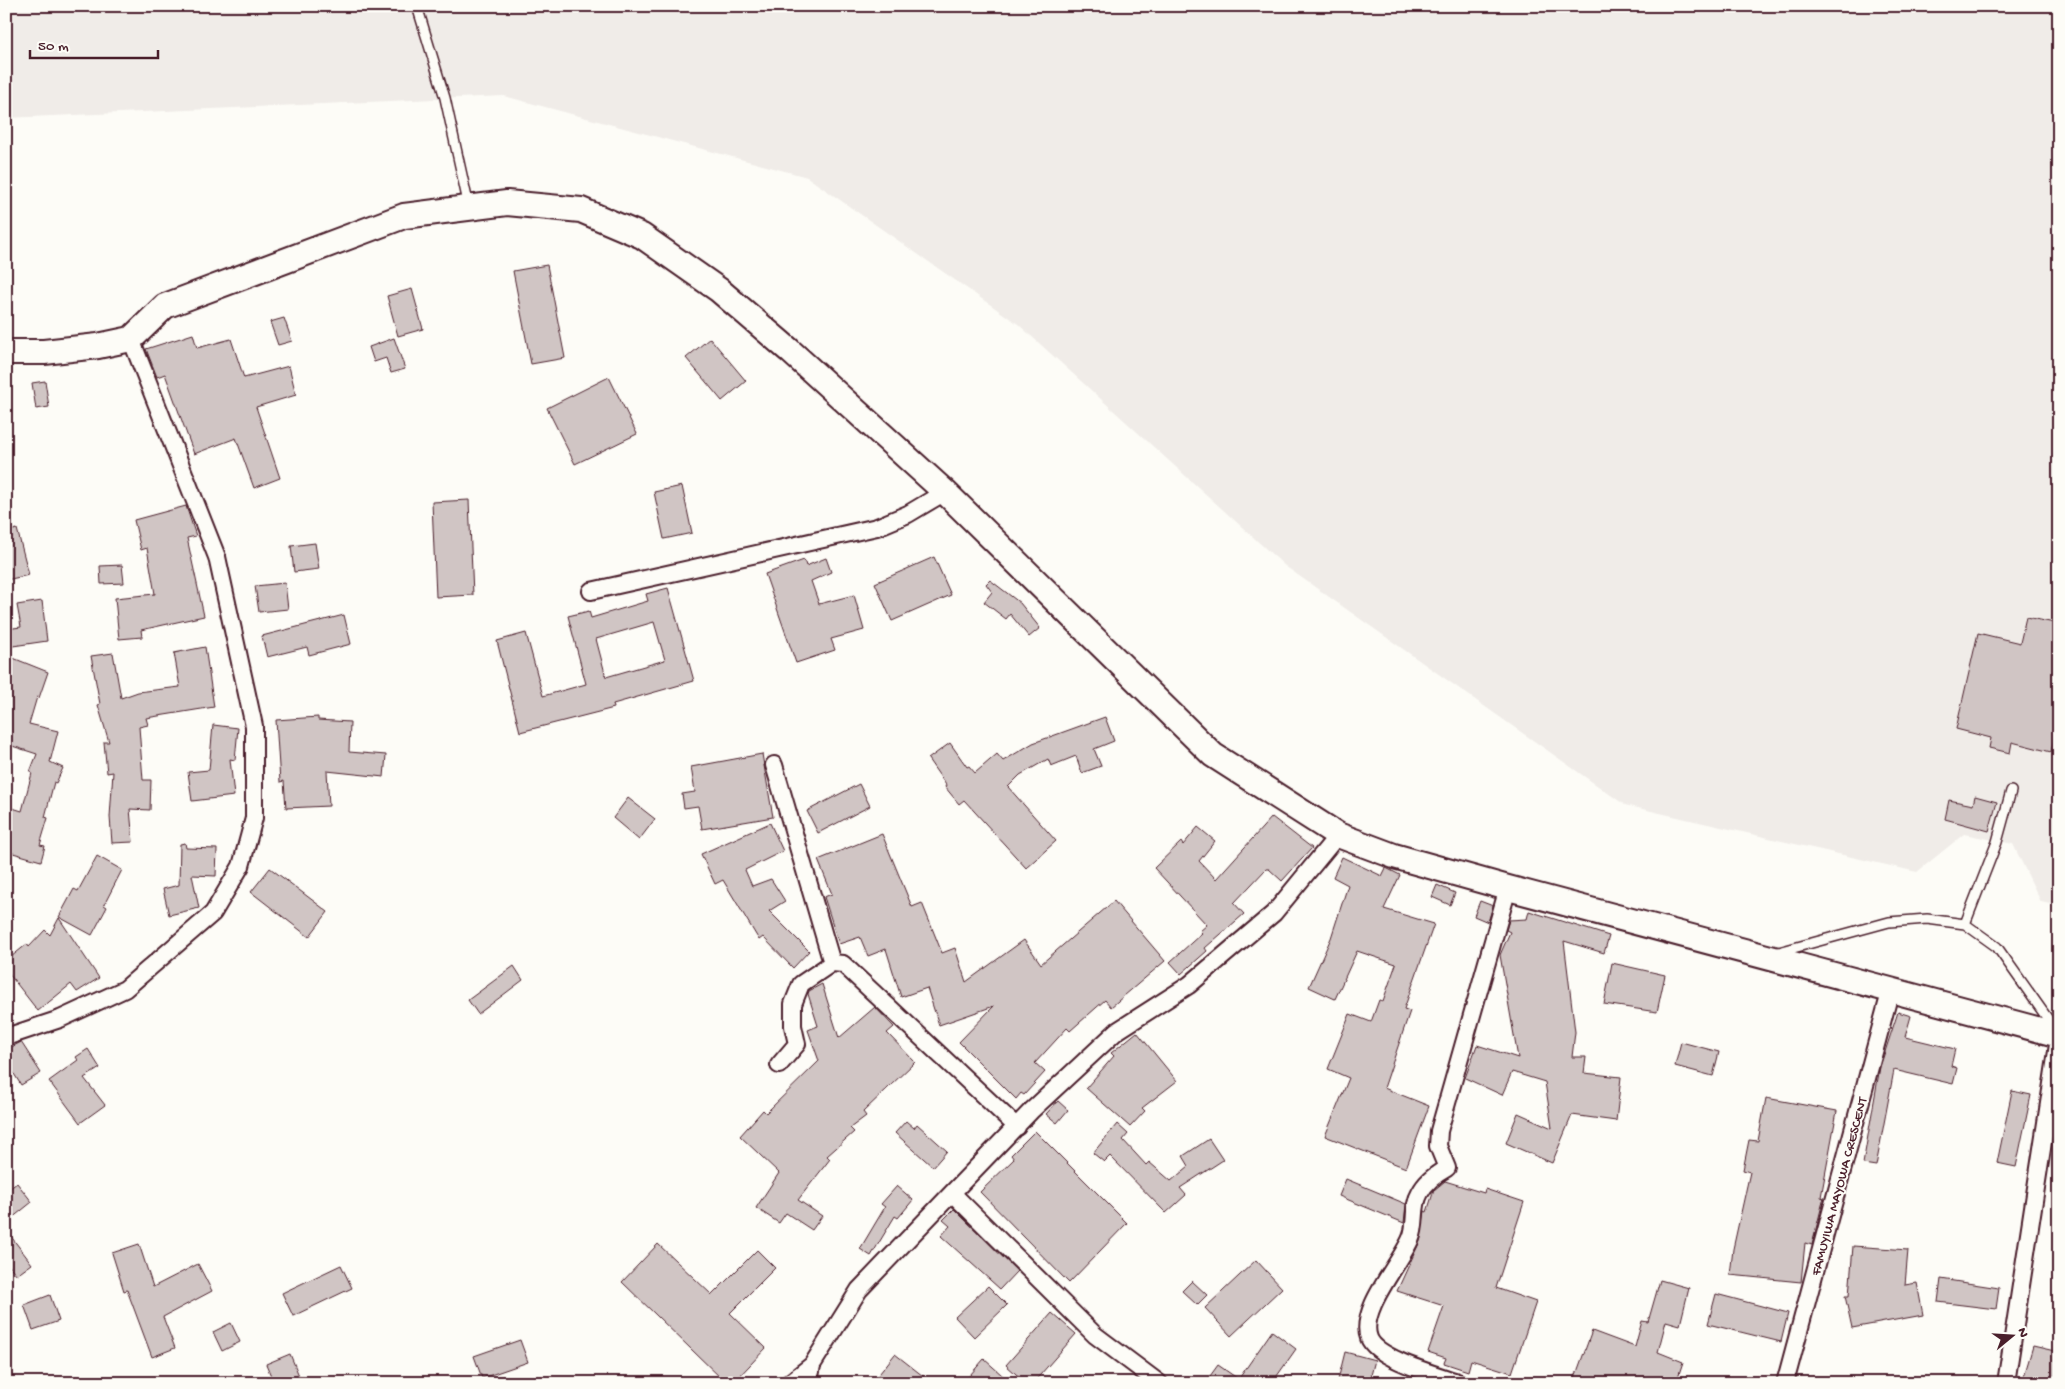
<svg xmlns="http://www.w3.org/2000/svg" width="2065" height="1389" viewBox="0 0 2065 1389" font-family="'Gochi Hand',sans-serif">
  <style>
    .built { fill: #f0ece8 }
    .building { fill: #d0c5c4; stroke: #4a1f2b; fill-rule: evenodd }
    .lines { fill: none; stroke-linecap: round; stroke-linejoin: round }
    .lane-casing { stroke: #4a1f2b; stroke-width: 12 }
    .street-casing { stroke: #4a1f2b; stroke-width: 20 }
    .secondary-casing { stroke: #4a1f2b; stroke-width: 28 }
    .lane { stroke: #fdfcf7; stroke-width: 9 }
    .street { stroke: #fdfcf7; stroke-width: 16 }
    .secondary { stroke: #fdfcf7; stroke-width: 24 }
    .labels { text-anchor: middle; stroke-width: 4; stroke-linejoin: round; paint-order: stroke }
    .street-label { font-size: 14px; fill: #4a1f2b; stroke: #fdfcf7 }
  </style>
  <rect width="100%" height="100%" fill="#fdfcf7"/>
  <filter id="ink" filterUnits="userSpaceOnUse"><feTurbulence type="fractalNoise" baseFrequency=".02" numOctaves="2"/><feDisplacementMap in="SourceGraphic" scale="10" xChannelSelector="R" yChannelSelector="G"/><feConvolveMatrix kernelMatrix="1 2 1 2 8 2 1 2 1" color-interpolation-filters="sRGB"/></filter>
  <g filter="url(#ink)">
    <!-- built -->
    <path class="built" d="M6,6H2059V906L2041,902L2013,844L1964,834L1917,872L1625,805L1285,566L1018,324L807,177L504,96L6,118Z"/>
    <!-- building -->
    <path class="building" d="M547,265L565,358L531,364L513,271Z
      M412,289L423,329L398,336L387,296Z
      M284,318L292,341L278,345L270,322Z
      M193,334L197,348L231,339L244,378L289,366L296,395L256,407L280,478L254,488L236,438L194,454L165,374L157,377L146,349Z
      M394,338L405,369L391,373L386,358L374,362L369,347Z
      M710,338L746,381L722,401L686,358Z
      M609,377L637,434L575,464L547,408Z
      M45,381L49,407L36,409L32,383Z
      M682,486L692,533L664,539L654,492Z
      M469,500L473,595L436,597L432,502Z
      M186,506L196,536L187,538L204,616L141,630L142,637L119,639L115,598L155,594L147,548L141,550L134,520Z
      M17,529L29,575L6,580V532Z
      M315,543L319,569L294,572L291,546Z
      M934,557L951,595L892,621L875,583Z
      M826,558L831,572L811,581L819,604L854,595L864,630L831,639L835,650L796,663L765,574L804,560L806,566Z
      M122,565L124,583L101,584L100,566Z
      M990,580L1020,603L1040,628L1029,637L1010,614L1006,619L984,602L992,592L986,584Z
      M285,583L288,609L259,612L255,586Z
      M668,588L694,681L613,704L614,708L520,732L497,641L526,633L543,696L586,684L568,616L589,611L591,618L648,601L646,594ZM654,622L665,660L606,677L596,639Z
      M42,601L47,641L6,647V629L21,627L17,605Z
      M344,615L351,644L309,655L307,647L267,657L262,636Z
      M2026,617L2059,624V718L2051,752L2012,742L2010,753L1989,748L1991,738L1956,729L1978,633L2020,643Z
      M205,647L214,707L146,718L148,725L139,727L143,780H151L150,810L130,809L133,842L112,843L110,817L113,772L107,773L104,742H109L98,705L100,704L91,656L113,653L121,698L138,692L180,687L174,653Z
      M13,658L48,672L39,698L37,697L29,724L58,731L50,762L63,768L56,783L54,782L45,817L48,818L40,845L45,846L41,861L6,851V806L22,811L32,773L30,772L37,754L6,744V676Z
      M318,717V720L350,722L349,752L386,755L384,777L327,771L329,806L286,808L284,781L280,782L276,720Z
      M1105,717L1114,741L1094,749L1101,766L1082,773L1076,756L1051,766L1048,759L1020,775L1008,787L1056,841L1026,868L964,800L959,804L945,787L946,785L928,759L950,743L967,767L969,766L975,773L997,754L1003,761L1033,743Z
      M213,725L238,728L235,760L230,759L234,796L192,801L188,772L209,770Z
      M762,754L773,817L702,829L698,806L684,808L682,794L695,792L691,767Z
      M859,784L870,806L818,833L807,811Z
      M1975,796L1997,802L1989,831L1945,819L1949,800L1973,805Z
      M628,798L655,819L639,840L613,818Z
      M1272,817L1312,848L1282,881L1269,869H1266L1234,903L1244,914L1205,948L1207,951L1181,974L1170,962L1202,933L1200,931L1207,925L1154,868L1181,842L1183,845L1198,827L1215,841L1199,861L1216,879Z
      M770,823L783,851L745,870L752,886L771,879L785,901L769,911L809,951L793,968L763,937L759,940L723,880L715,884L701,854Z
      M882,834L912,907L922,903L942,953L955,948L966,982L1024,940L1041,964L1114,901L1165,961L1111,1007L1105,1000L1070,1031L1067,1028L1035,1063L1045,1072L1024,1095L1021,1093L1016,1099L959,1042L994,1006L939,1025L927,988L901,997L886,949L868,956L860,937L839,944L824,897L832,894L818,860Z
      M185,843L186,848L217,849L216,876L192,875L199,908L169,915L163,889L179,885L180,844Z
      M97,856L122,870L104,905L107,907L92,935L59,917L74,889L78,891Z
      M1342,857L1382,876L1386,868L1400,875L1384,909L1434,924L1404,1009L1410,1011L1384,1088L1429,1106L1406,1168L1325,1136L1349,1078L1328,1069L1350,1014L1371,1022L1379,1000L1383,1001L1396,964L1357,951L1335,999L1309,987L1331,938L1348,885L1333,877Z
      M270,868L328,912L309,937L251,892Z
      M1437,885L1455,893L1450,905L1432,897Z
      M1480,901L1493,906L1488,922L1474,916Z
      M1529,911L1609,936L1604,953L1564,941L1575,1032L1572,1057H1586L1584,1073L1621,1077L1616,1121L1572,1115L1552,1163L1506,1143L1518,1113L1552,1128L1545,1082L1512,1072L1502,1095L1465,1078L1477,1045L1518,1058L1500,955L1510,932L1506,930L1509,920L1527,919Z
      M59,918L99,978L77,992L71,984L38,1011L6,970V961L27,944L29,947L45,930L50,935Z
      M1612,963L1665,975L1657,1012L1604,1004Z
      M514,966L523,980L478,1014L468,1000Z
      M822,984L839,1038L875,1007L894,1027L887,1033L915,1062L863,1112L866,1116L850,1128L854,1132L827,1156L830,1159L798,1200L822,1216L812,1230L786,1213L779,1223L756,1208L779,1173L740,1136L763,1110L766,1113L819,1061L808,1030L818,1026L808,994L809,991Z
      M1898,1012L1911,1016L1905,1037L1955,1049L1951,1066L1957,1068L1953,1084L1894,1070L1876,1166L1863,1164L1880,1067Z
      M1137,1032L1177,1081L1142,1108L1145,1111L1130,1127L1086,1088L1114,1056L1111,1053Z
      M21,1042L41,1073L21,1085L6,1061V1050Z
      M1681,1042L1719,1052L1713,1076L1675,1066Z
      M88,1049L100,1068L84,1078L105,1105L80,1123L49,1081L78,1060L76,1057Z
      M2012,1091L2031,1095L2016,1167L1997,1163Z
      M1766,1098L1837,1111L1821,1197L1824,1198L1822,1205L1812,1245L1805,1243L1801,1282L1730,1275L1733,1249L1750,1172L1743,1170L1749,1140L1758,1141Z
      M1058,1101L1068,1110L1057,1123L1046,1114Z
      M906,1121L914,1128L917,1124L947,1151L933,1167L895,1133Z
      M1117,1124L1128,1134L1123,1140L1146,1165L1149,1162L1171,1181L1189,1166L1183,1156L1209,1139L1223,1160L1180,1188L1186,1195L1166,1213L1110,1156L1104,1162L1093,1153Z
      M1035,1131L1127,1223L1069,1283L980,1192L1014,1159L1011,1155Z
      M1346,1179L1406,1204L1404,1223L1339,1196Z
      M1445,1181L1484,1193L1485,1189L1524,1202L1496,1288L1536,1302L1512,1373L1471,1360L1468,1371L1444,1363L1446,1358L1428,1352L1444,1306L1397,1291L1420,1241L1425,1211L1427,1212L1434,1190Z
      M17,1183L32,1202L6,1223V1191Z
      M897,1186L913,1200L898,1218L895,1216L871,1256L860,1249L885,1207L881,1204Z
      M954,1209L1017,1271L1000,1289L941,1236L950,1226L943,1220Z
      M6,1230L32,1264L17,1275L6,1262Z
      M139,1244L153,1287L198,1264L212,1291L163,1317L175,1348L152,1357L127,1290L124,1291L112,1253Z
      M658,1244L712,1295L757,1250L775,1268L730,1313L766,1348L733,1383H726L622,1282Z
      M1853,1246L1908,1250L1905,1285L1917,1283L1923,1315L1852,1328L1845,1296H1849Z
      M1256,1260L1282,1288L1231,1336L1205,1308Z
      M341,1265L352,1288L293,1316L282,1293Z
      M1941,1279L1999,1288L1996,1309L1938,1302Z
      M1660,1280L1689,1288L1680,1325L1666,1321L1658,1352L1683,1362L1676,1383H1573L1592,1331L1635,1347L1642,1321L1648,1322Z
      M1192,1281L1207,1295L1197,1305L1182,1291Z
      M988,1286L1007,1305L974,1337L955,1317Z
      M1716,1294L1788,1313L1781,1342L1708,1324Z
      M50,1295L59,1321L33,1330L24,1305Z
      M1052,1313L1076,1334L1033,1383H1026L1006,1365Z
      M231,1323L240,1342L222,1351L213,1332Z
      M1272,1331L1296,1349L1272,1383H1248L1240,1377Z
      M520,1340L528,1362L482,1378L474,1356Z
      M2033,1346L2059,1352L2057,1383H2022Z
      M1345,1352L1375,1360L1369,1383H1350L1338,1380Z
      M290,1354L302,1383H274L266,1364Z
      M895,1354L932,1383H872Z
      M984,1359L1011,1383H963Z
      M1218,1365L1244,1383H1205Z"/>
    <g class="lines">
      <!-- lane casing -->
      <g class="lane-casing">
        <path id="lane" d="M417,6L445,98L469,207
          M1965,924L1997,842L2011,791
          M1775,953L1889,922L1927,919L1965,924L1997,947L2055,1029"/>
      </g>
      <!-- street casing -->
      <g class="street-casing">
        <path id="street" d="M591,591L877,527L908,514L945,492
          M774,765L832,963
          M6,1037L60,1019L125,989L213,913L241,866L254,818V726L217,557L131,339
          M779,1065L797,1044L793,1026V1004L801,984L832,963L843,964L1017,1127
          M952,1193L1095,1335L1159,1383
          M789,1383L812,1365
          M809,1383L812,1365L859,1290L952,1193L1031,1111L1117,1031L1189,985L1274,913L1338,835
          M1460,1383C1438,1375 1377,1359 1369,1338C1358,1310 1401,1263 1411,1238C1417,1225 1412,1206 1420,1193C1426,1181 1436,1174 1447,1168L1438,1146L1439,1131L1508,888
          M1785,1383L1891,989
          M2006,1383L2059,1038"/>
      </g>
      <!-- secondary casing -->
      <g class="secondary-casing">
        <path id="secondary" d="M6,352H44L98,346L131,339L165,306L404,216L507,203L581,210L642,236L719,290L789,350L945,492L1213,755L1338,835L1394,856L1508,888L2059,1035"/>
      </g>
      <!-- lane -->
      <use href="#lane" class="lane"/>
      <!-- street -->
      <use href="#street" class="street"/>
      <!-- secondary -->
      <use href="#secondary" class="secondary"/>
    </g>
  </g>
  <g class="labels">
    <!-- street labels -->
    <g class="street-label">
      <text transform="translate(1838 1186) rotate(-75)" y="5">FAMUYIWA MAYOWA CRESCENT</text>
    </g>
  </g>
  <!-- margin -->
  <rect width="2065" height="1389" fill="none" stroke="#fdfcf7" stroke-width="25"/>
  <rect x="12" y="12" width="2040" height="1364" fill="none" stroke="#4a1f2b" stroke-width="2" filter="url(#ink)"/>
  <!-- north arrow -->
  <g transform="translate(2012 1336) rotate(72)" stroke="#fdfcf7" stroke-width="4" paint-order="stroke">
  <path d="M0-4L9 19L0 12L-9 19Z" fill="#4a1f2b"/>
  <text y="-8" font-size="14" font-weight="bold" text-anchor="middle" fill="#4a1f2b">N</text>
  </g>
  <!-- scale -->
  <path d="M30 50v8h128v-8" fill="none" stroke="#4a1f2b" stroke-width="2.5"/>
  <text x="38" y="50" font-size="15" fill="#4a1f2b" stroke="#fdfcf7" stroke-width="4" paint-order="stroke">50 m</text>
</svg>
